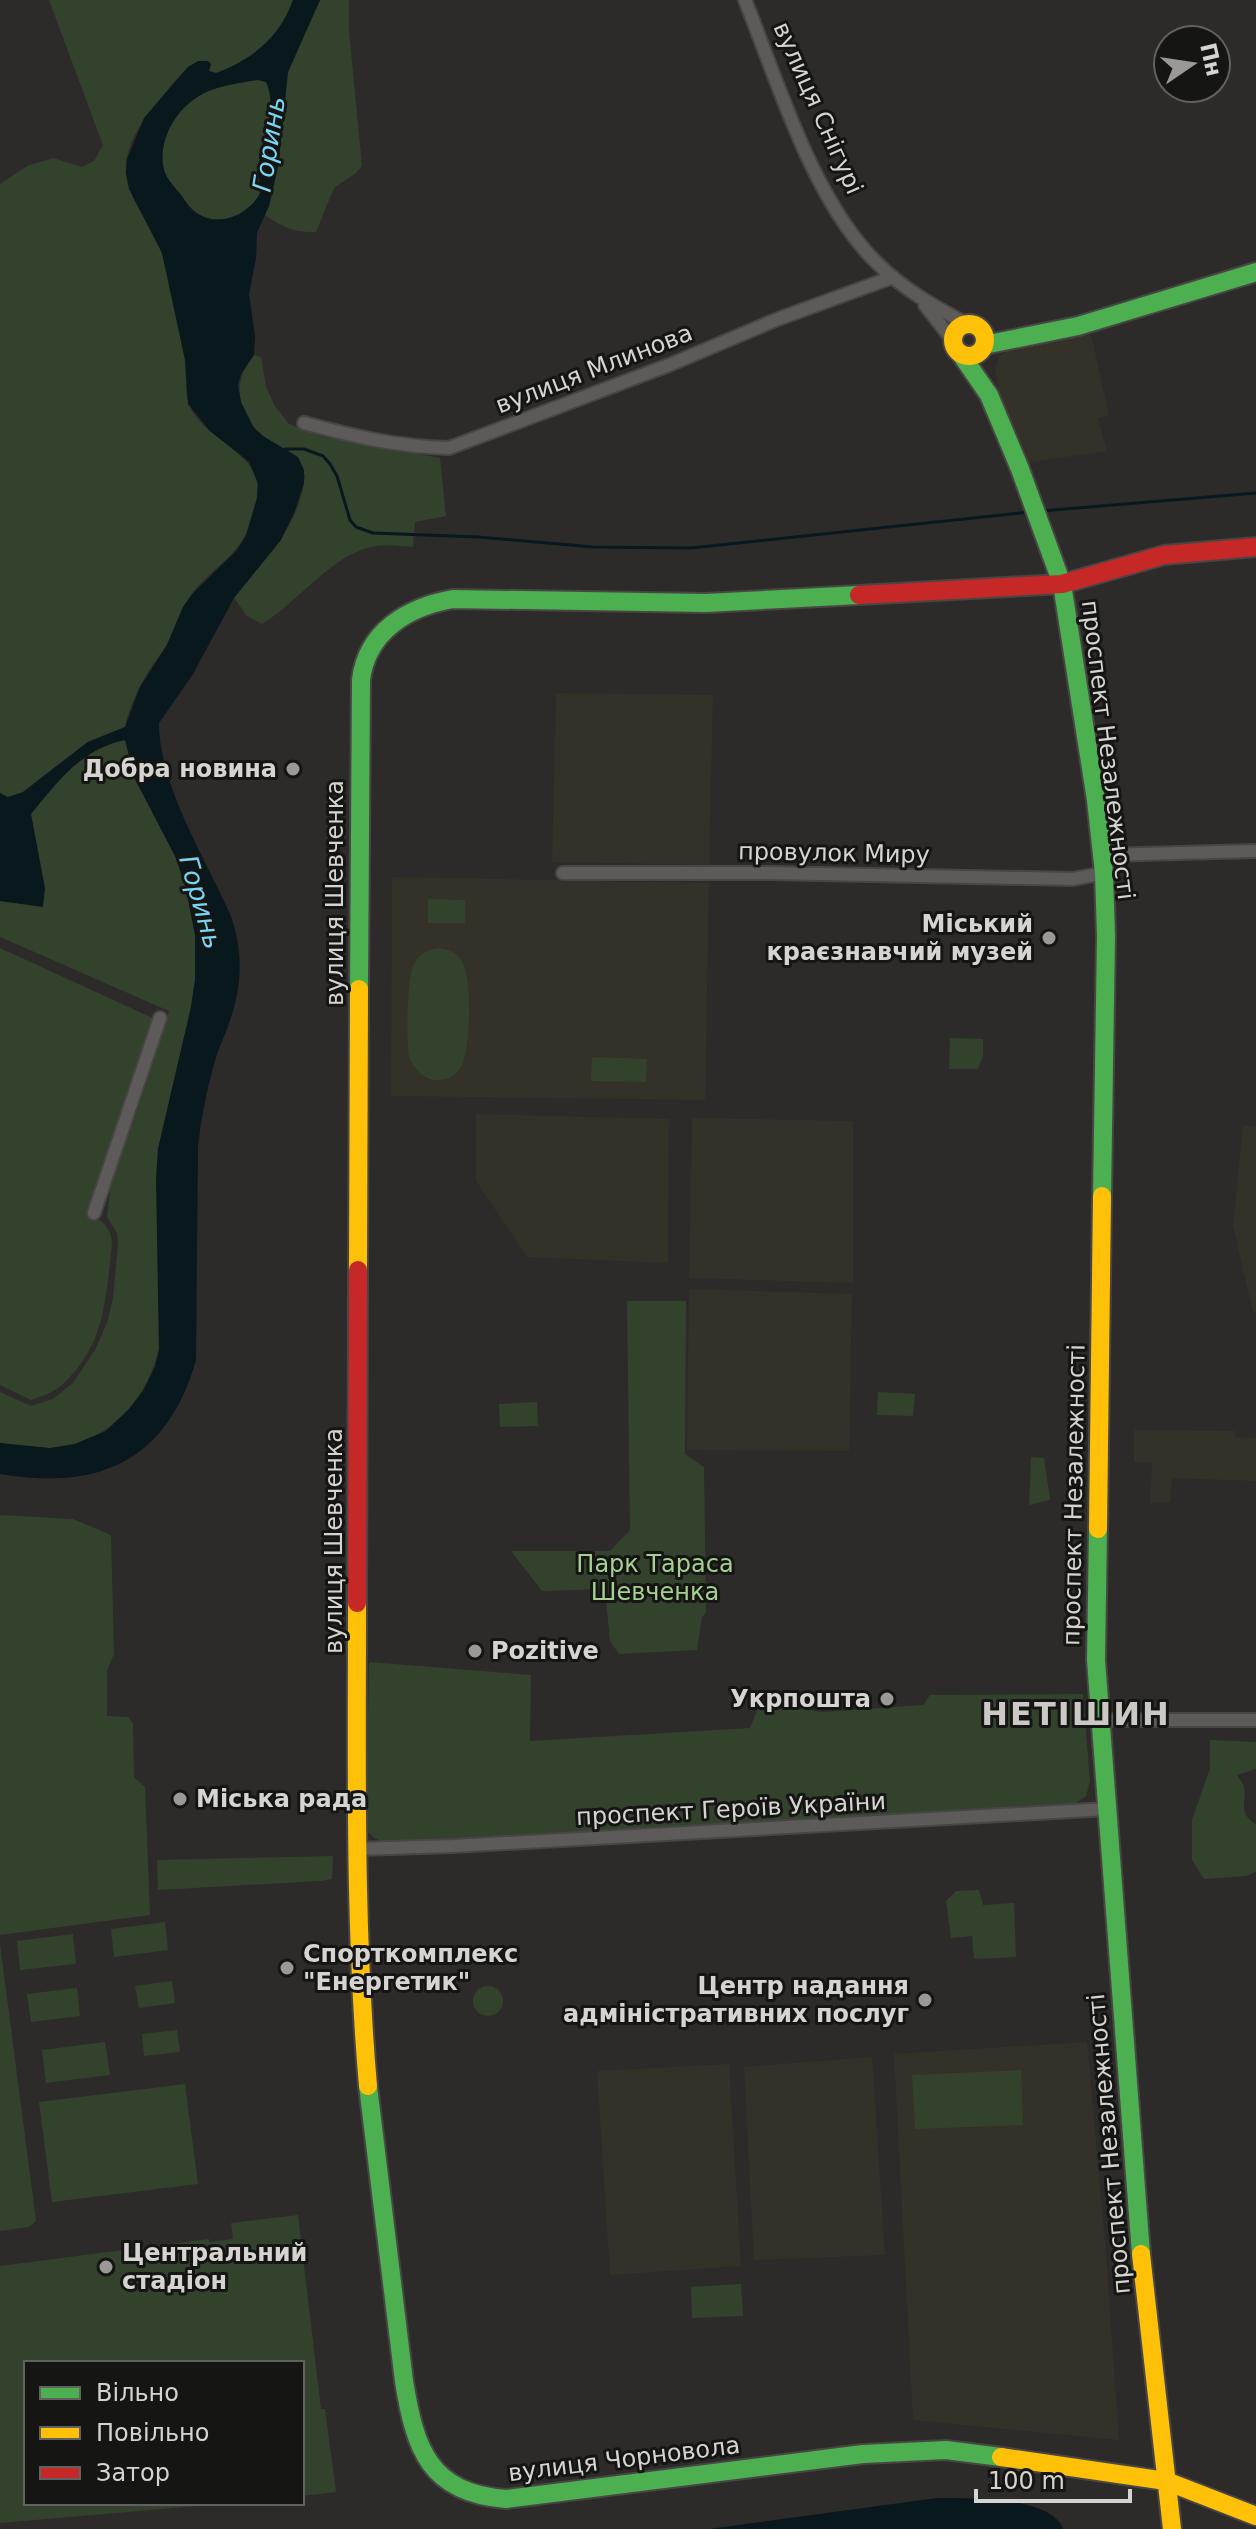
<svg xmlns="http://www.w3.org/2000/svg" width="1256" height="2529" viewBox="0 0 1256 2529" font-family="'DejaVu Sans',sans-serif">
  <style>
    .built { fill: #343128 }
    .green { fill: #33422c }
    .water { fill: #08181d; fill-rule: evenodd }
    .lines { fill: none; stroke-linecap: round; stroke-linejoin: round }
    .stream { stroke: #08181d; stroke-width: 3 }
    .street-casing { stroke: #474645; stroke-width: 16 }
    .fast-casing { stroke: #474645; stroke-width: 22 }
    .slow-casing { stroke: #474645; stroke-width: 22 }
    .jam-casing { stroke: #474645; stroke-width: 22 }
    .street { stroke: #5c5b59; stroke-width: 12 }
    .fast { stroke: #4caf50; stroke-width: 18 }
    .slow { stroke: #ffc107; stroke-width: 18 }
    .jam { stroke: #c62828; stroke-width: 18 }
    .poi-dot { fill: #9a9996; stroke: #151513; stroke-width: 3 }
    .labels { text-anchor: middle; stroke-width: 6; stroke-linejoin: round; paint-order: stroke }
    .street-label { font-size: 24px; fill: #d5d4d1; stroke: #151513 }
    .poi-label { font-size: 24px; font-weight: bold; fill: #d5d4d1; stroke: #151513; text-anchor: end }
    .park-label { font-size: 24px; fill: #a5d091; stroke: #151513 }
    .water-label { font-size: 26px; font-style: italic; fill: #78d6f4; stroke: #151513 }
    .district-label { font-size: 32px; font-weight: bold; letter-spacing: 2px; fill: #cbc9c4; stroke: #151513 }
  </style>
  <rect width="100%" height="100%" fill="#2d2b29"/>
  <!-- built -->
  <path class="built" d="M1091,334L1109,415L1098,418L1107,451L1030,462L1010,421L999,390L995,370L999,356L1012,348Z
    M556,693L713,695L709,865L552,862Z
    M392,877L709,883L705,1100L391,1096Z
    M476,1114L669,1119L668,1263L527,1257L476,1181Z
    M692,1118L853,1121V1283L689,1278Z
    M1243,1126H1256V1312L1253,1313L1233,1225Z
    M689,1289L852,1294L849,1451L687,1450Z
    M1134,1430L1235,1431V1437L1256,1438V1481L1172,1478L1170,1502L1150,1503L1152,1463L1134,1462Z
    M1087,2042L1105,2242L1119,2440L913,2420L894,2054Z
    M872,2057L885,2255L754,2260L744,2067Z
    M729,2064L741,2266L610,2275L597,2071Z"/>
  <!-- green -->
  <path class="green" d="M49,0H293C280,37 252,60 216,73L209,71L211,64C194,52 171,86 161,98C144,117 123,147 126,174C129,203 153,224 161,251C170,282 180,325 185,357C187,376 183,394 192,411C212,445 264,452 257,499C250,551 222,558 193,592C180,608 175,629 166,646C162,653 156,659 152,666C140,683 129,707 125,727L87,742L23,792L8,798L0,793V184L27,166L53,158L82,167L94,161L103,145Z
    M320,0H349V31L362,166L356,173L334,188L316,232C295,233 282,227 265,215L278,167L288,72Z
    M258,80L266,82C279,109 260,139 259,167C258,175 260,184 260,193C257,201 251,206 244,211C229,222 207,223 193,210C188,206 185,200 181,195C175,187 167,180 164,170C157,142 175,110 199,96C215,86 239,83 258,80Z
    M254,355L261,357L266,387L275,406L289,424L323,437L440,458L446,516L415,522L413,547C401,546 388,544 376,546C332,553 299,602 262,624L247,616L234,598C263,559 301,526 305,475C295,465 285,453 274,444C268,438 260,435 255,428C234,403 235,379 254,355Z
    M125,739L135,779L176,858L186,889L195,935V980L191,1007L158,1149L159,1349C146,1401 107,1445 50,1448C34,1449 16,1445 0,1443V1392L31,1406L53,1399L73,1383L95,1350L107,1323L113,1298L118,1244L117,1233L107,1217L111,1183L139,1106L169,1011L0,937V901L43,906L31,814C62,777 76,754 125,739Z
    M428,899L465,900V923H428Z
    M0,948L157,1020L90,1215C98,1219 105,1222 109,1231C114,1241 111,1251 110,1262C105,1308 101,1348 64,1383C55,1392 43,1396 31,1400L0,1385Z
    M438,948C449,949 458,953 463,963C472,979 471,1051 461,1067C456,1076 446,1081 435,1080C423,1079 413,1068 409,1056C406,1041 407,976 414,964C419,954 427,950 438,948Z
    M950,1038L983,1039V1056L978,1069H949Z
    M592,1057L647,1059L646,1082L591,1081Z
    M627,1301H686L685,1454L704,1467L706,1613L702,1617L697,1650L619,1654L610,1641L605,1589L542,1591L511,1551H610L630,1530Z
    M878,1392L915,1394L913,1416L877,1415Z
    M537,1402L538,1426L500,1427L499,1404Z
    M1031,1457L1044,1458L1050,1500L1029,1505Z
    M0,1515L73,1519L111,1535L114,1654L107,1671V1716L128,1717L133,1723L134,1777L145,1787L150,1915L0,1935Z
    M369,1662L531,1675L530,1741L750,1728L758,1708L783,1707L823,1712L923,1705L930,1695L1083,1694L1090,1781L1086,1796L1073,1805L387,1843L374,1838L366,1830Z
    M1210,1740L1256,1742V1769L1237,1775C1239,1779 1243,1783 1244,1787C1247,1803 1237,1813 1256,1824V1872L1246,1876L1204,1879L1192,1860V1820L1210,1768Z
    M333,1856L332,1879L321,1881L158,1890L157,1860Z
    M979,1890L983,1905L1014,1903L1016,1957L974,1959L972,1936L951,1938L946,1901L956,1891Z
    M165,1922L168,1950L114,1957L111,1929Z
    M73,1934L76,1964L20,1970L17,1941Z
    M0,1944L36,2221L29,2227L0,2231Z
    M172,1981L175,2003L139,2008L135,1986Z
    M473 2001a15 15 0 1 1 30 0a15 15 0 1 1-30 0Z
    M77,1988L80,2016L31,2022L27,1994Z
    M177,2030L180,2052L144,2056L142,2034Z
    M105,2042L110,2075L46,2083L42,2050Z
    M1021,2070L1023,2125L915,2129L912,2075Z
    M185,2084L198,2184L52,2202L39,2102Z
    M298,2215L321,2409H325L336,2492L302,2496V2363H26V2503H232L0,2523V2266L209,2239V2242L233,2239L231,2223Z
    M741,2284L743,2316L692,2318L691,2287Z"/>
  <!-- water -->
  <path class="water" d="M293,0H320L288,72L278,167L269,206L257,233L256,259L249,294L255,336L254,355L241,374L238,385L241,402L254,428L263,436L298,457L304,470V483L295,511L281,540L234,598L193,674L159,723C159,786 206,859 231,916C244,954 242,989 228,1026C224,1038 218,1049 215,1061C207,1089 201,1118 198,1147L196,1360C167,1461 100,1491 0,1474V1443L50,1448L75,1444L106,1431L129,1409L143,1391L155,1367L159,1349L156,1179L158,1149L191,1007L195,980V935L186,889L176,858L135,779L125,740C81,749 58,781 31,814L45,888L43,907L0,901V793L8,797L23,792L88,742L125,727L140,687L167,645L183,607L193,593L237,550L246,535L257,498L258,483L249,462L210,431L188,404L185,360L162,253L129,189L126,173L127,159L144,118L188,67L198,61H208L211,64L209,71L216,73C251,61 281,36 293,0ZM258,80L266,82C279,109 260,139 259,167C258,175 260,184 260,193C256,201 251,206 244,211C228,222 207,223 193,210C188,206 185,200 181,195C175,187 167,180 164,170C157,142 175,110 199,96C215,86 239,83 258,80Z
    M937,2498C966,2498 1052,2496 1063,2529H709Z"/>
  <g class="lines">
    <!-- stream -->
    <path class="stream" d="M285,449H304L323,456L330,464L337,476L350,520L356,527L373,533L478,537L593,547L691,548L1029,512
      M1041,511L1256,493"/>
    <!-- street casing -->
    <g class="street-casing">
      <path id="street" d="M745,0C778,82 813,201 877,263C904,290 935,307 969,325
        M925,305L954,342
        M304,423C352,436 399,447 449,448L669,365L778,319L893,277
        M1102,855L1256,851
        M563,873H770L1073,879L1104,873
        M94,1213L160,1018
        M1098,1720H1256
        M357,1849L453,1846L1107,1809"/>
    </g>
    <!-- fast casing -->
    <g class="fast-casing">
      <path id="fast" d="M984,345L1078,326L1256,272
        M960,353L989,395L1020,469L1062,584L1096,800L1104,873L1106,936L1102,1196
        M359,989L361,680C367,631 408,607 453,599L706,603L859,595
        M1098,1529L1096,1660L1141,2254
        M368,2086L404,2381C415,2449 429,2493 506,2499L863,2454L946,2450L1001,2457"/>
    </g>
    <!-- slow casing -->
    <g class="slow-casing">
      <path id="slow" d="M953 340a16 16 0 1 1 32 0a16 16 0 1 1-32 0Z
        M358,1270L359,989
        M1098,1529L1102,1196
        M357,1603C357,1764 354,1926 368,2086
        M1141,2254L1172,2529
        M1001,2457L1166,2481L1256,2516"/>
    </g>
    <!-- jam casing -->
    <g class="jam-casing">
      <path id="jam" d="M859,595L1062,584L1164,555L1256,547
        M357,1603L358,1270"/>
    </g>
    <!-- street -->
    <use href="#street" class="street"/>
    <!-- fast -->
    <use href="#fast" class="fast"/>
    <!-- slow -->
    <use href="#slow" class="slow"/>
    <!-- jam -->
    <use href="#jam" class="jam"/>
  </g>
  <!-- markers -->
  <g class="poi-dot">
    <circle cx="293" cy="769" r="8"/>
    <circle cx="1049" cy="938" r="8"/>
    <circle cx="475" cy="1651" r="8"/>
    <circle cx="887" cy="1699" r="8"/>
    <circle cx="180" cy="1799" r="8"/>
    <circle cx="287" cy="1968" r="8"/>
    <circle cx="925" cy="2000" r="8"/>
    <circle cx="106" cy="2267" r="8"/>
  </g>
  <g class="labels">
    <!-- street labels -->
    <g class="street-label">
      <text transform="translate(818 108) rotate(66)" y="8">вулиця Снігурі</text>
      <text transform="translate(594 369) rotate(-21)" y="8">вулиця Млинова</text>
      <text transform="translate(1108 750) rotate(83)" y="8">проспект Незалежності</text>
      <text transform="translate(834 853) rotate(1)" y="8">провулок Миру</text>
      <text transform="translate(335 893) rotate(-90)" y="8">вулиця Шевченка</text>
      <text transform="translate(1074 1495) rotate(-89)" y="8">проспект Незалежності</text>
      <text transform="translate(334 1541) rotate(-90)" y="8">вулиця Шевченка</text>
      <text transform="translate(731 1809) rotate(-3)" y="8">проспект Героїв України</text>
      <text transform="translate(1109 2144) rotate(-95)" y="8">проспект Незалежності</text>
      <text transform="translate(624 2459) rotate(-7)" y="8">вулиця Чорновола</text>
    </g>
    <!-- poi labels -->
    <g class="poi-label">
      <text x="277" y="777">Добра новина</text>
      <text x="1033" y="932">Міський<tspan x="1033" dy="28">краєзнавчий музей</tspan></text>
      <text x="491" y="1659" text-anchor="start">Pozitive</text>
      <text x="871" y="1707">Укрпошта</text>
      <text x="196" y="1807" text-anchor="start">Міська рада</text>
      <text x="303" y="1962" text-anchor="start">Спорткомплекс<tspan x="303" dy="28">"Енергетик"</tspan></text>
      <text x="909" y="1994">Центр надання<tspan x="909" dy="28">адміністративних послуг</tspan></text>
      <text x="122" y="2261" text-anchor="start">Центральний<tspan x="122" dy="28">стадіон</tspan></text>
    </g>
    <!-- park labels -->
    <g class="park-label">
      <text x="655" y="1572">Парк Тараса<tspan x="655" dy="28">Шевченка</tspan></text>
    </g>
    <!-- water labels -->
    <g class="water-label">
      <text transform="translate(269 144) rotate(-81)" y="9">Горинь</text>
      <text transform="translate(201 902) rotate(74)" y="9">Горинь</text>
    </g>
    <!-- district labels -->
    <g class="district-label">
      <text x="1076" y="1725">НЕТІШИН</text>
    </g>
  </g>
  <!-- legend -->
  <rect x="24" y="2361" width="280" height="144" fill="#151513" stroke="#62615f" stroke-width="2"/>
  <rect x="40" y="2387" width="40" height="12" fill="#4caf50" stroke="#62615f" stroke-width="2"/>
  <text x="96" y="2401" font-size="24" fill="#d5d4d1">Вільно</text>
  <rect x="40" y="2427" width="40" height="12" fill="#ffc107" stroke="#62615f" stroke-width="2"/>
  <text x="96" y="2441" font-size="24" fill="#d5d4d1">Повільно</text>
  <rect x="40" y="2467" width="40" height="12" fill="#c62828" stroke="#62615f" stroke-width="2"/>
  <text x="96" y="2481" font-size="24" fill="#d5d4d1">Затор</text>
  <!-- north arrow -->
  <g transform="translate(1192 64) rotate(77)"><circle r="38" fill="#151513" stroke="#62615f" stroke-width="2"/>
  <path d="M0-6L14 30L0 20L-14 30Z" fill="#9a9996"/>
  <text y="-12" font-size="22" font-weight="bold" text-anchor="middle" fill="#d5d4d1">Пн</text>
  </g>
  <!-- scale -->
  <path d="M976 2489v12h154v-12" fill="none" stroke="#d5d4d1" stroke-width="4"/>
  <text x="988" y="2489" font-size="24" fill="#d5d4d1" stroke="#151513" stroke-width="6" paint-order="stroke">100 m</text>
</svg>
